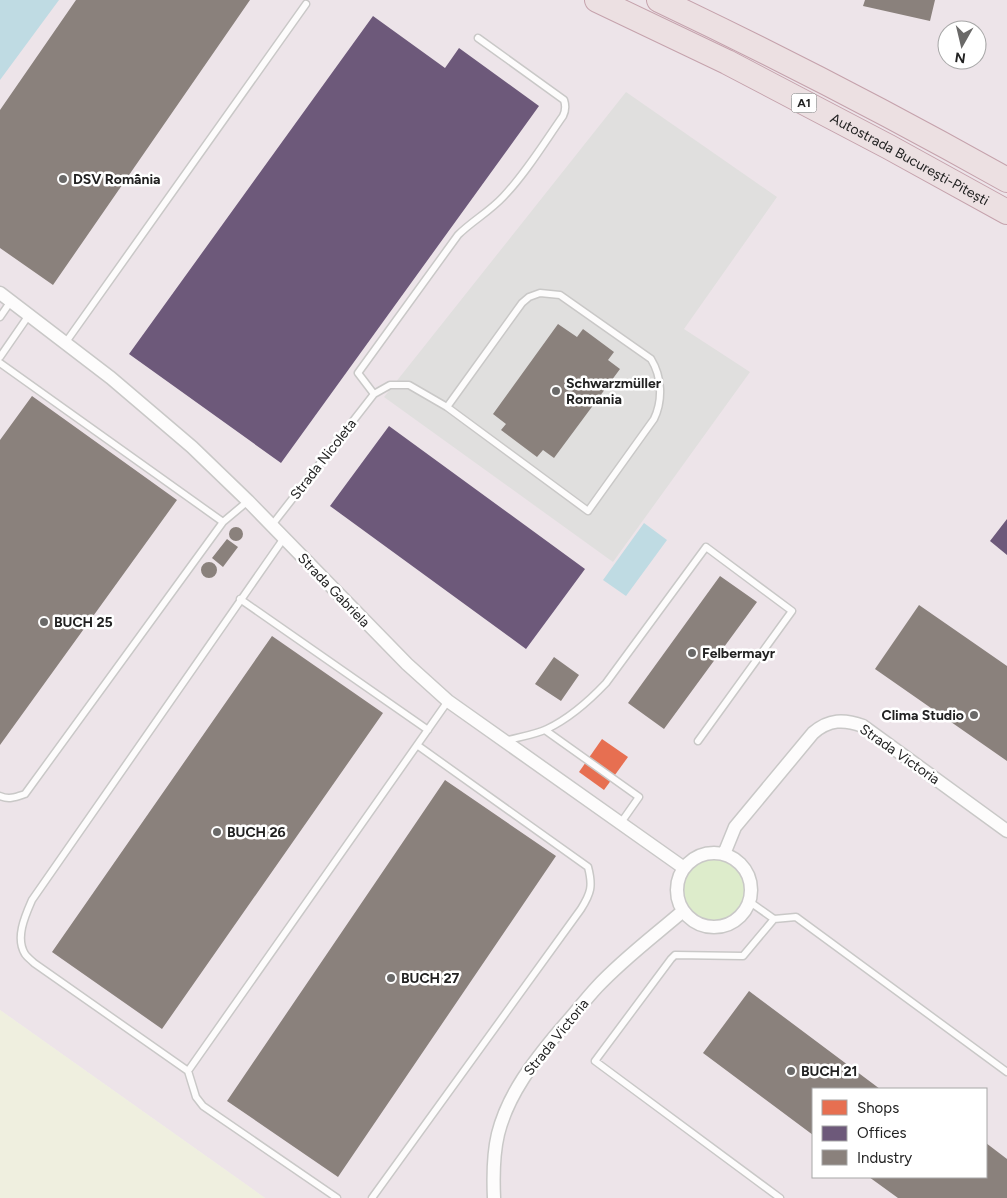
<svg xmlns="http://www.w3.org/2000/svg" width="1007" height="1198" viewBox="0 0 1007 1198" font-family="Figtree,sans-serif">
  <style>
    .industrial { fill: #ede4e9; fill-rule: evenodd }
    .farmland { fill: #efefdf }
    .grass { fill: #ddeccb }
    .parking { fill: #e0dfde }
    .water { fill: #bfdbe3 }
    .shops { fill: #e76f51 }
    .offices { fill: #6d597a }
    .industry { fill: #8a817c }
    .lines { fill: none; stroke-linecap: round; stroke-linejoin: round }
    .lane-casing { stroke: #c9c8c7; stroke-width: 9 }
    .street-casing { stroke: #c9c8c7; stroke-width: 15 }
    .highway-casing { stroke: #c5a2ac; stroke-width: 26 }
    .lane { stroke: #fdfcfc; stroke-width: 6 }
    .street { stroke: #fdfcfc; stroke-width: 12 }
    .highway { stroke: #ece0e2; stroke-width: 24 }
    .poi-dot { fill: #6a6968; stroke: #fff; stroke-width: 2 }
    .labels { text-anchor: middle; stroke-width: 5; stroke-linejoin: round; paint-order: stroke }
    .shield { fill: #fff; stroke: #646464; stroke-width: 1 }
    .shield-label { font-size: 12px; font-weight: bold; fill: #222 }
    .street-label { font-size: 14px; fill: #222; stroke: #fff }
    .poi-label { font-size: 14px; font-weight: bold; fill: #222; stroke: #fff; text-anchor: start }
  </style>
  <rect width="100%" height="100%" fill="#f0eeeb"/>
  <!-- industrial -->
  <path class="industrial" d="M0,0H1007V1198H265L0,1010ZM947,30H977V60H947ZM813,1089H986V1177H813Z"/>
  <!-- farmland -->
  <path class="farmland" d="M0,1010L265,1198H0Z"/>
  <!-- grass -->
  <path class="grass" d="M677 890a37 37 0 1 1 74 0a37 37 0 1 1-74 0Z"/>
  <!-- parking -->
  <path class="parking" d="M626,92L777,197L684,329L750,372L613,562L384,397Z"/>
  <!-- water -->
  <path class="water" d="M0,0H59L0,80Z
    M644,523L667,540L626,596L603,580Z"/>
  <!-- shops -->
  <path class="shops" d="M602,739L628,757L604,790L579,772Z"/>
  <!-- offices -->
  <path class="offices" d="M373,16L445,68L459,48L539,106L281,463L129,354Z
    M389,426L585,569L526,649L330,506Z
    M1007,519V555L990,541Z"/>
  <!-- industry -->
  <path class="industry" d="M76,0H250L53,285L0,248V110Z
    M865,0H935L930,21L863,6Z
    M558,324L577,337L583,329L614,352L608,360L620,369L554,458L543,450L537,457L501,430L506,424L493,414Z
    M32,396L177,500L0,745V440Z
    M229 534a7 7 0 1 1 14 0a7 7 0 1 1-14 0Z
    M227,539L238,547L223,567L212,558Z
    M201 570a8 8 0 1 1 16 0a8 8 0 1 1-16 0Z
    M720,576L757,602L664,729L628,703Z
    M919,605L1007,666V761L875,669Z
    M272,636L383,713L162,1029L52,952Z
    M554,657L579,675L561,701L535,684Z
    M445,780L556,856L338,1177L227,1101Z
    M749,991L880,1089H813V1135L703,1053Z
    M986,1143L1007,1159V1198H898L869,1177H986Z"/>
  <g class="lines">
    <!-- lane casing -->
    <g class="lane-casing">
      <path id="lane" d="M0,317L11,301
        M66,342L306,4
        M0,357L29,315
        M0,363L223,522
        M374,394L358,373L458,235C472,221 489,212 503,197C526,173 544,143 563,116C566,110 566,106 564,100L478,38
        M272,525L374,394L390,385H409L447,407L588,511L654,419C663,400 662,377 651,359L560,295L540,293L529,297L522,303L447,407
        M284,538L32,900C25,916 15,938 25,954C27,957 31,960 34,963L188,1071L196,1097L203,1106L337,1198
        M240,599L428,730
        M545,730L639,797L620,824
        M505,741C519,737 534,735 547,729C570,718 589,701 606,683L706,547L792,611L698,741
        M0,796C9,800 16,797 25,794L223,522L248,501
        M750,902L774,919
        M188,1071L448,701
        M372,1198L581,909C591,893 593,886 588,867L417,745
        M780,1198L595,1061L671,959L675,955L743,956L774,919L796,917L1007,1072"/>
    </g>
    <!-- street casing -->
    <g class="street-casing">
      <path id="street" d="M0,293L111,378L192,447L248,501L407,664L448,701L684,868
        M677 890a37 37 0 1 1 74 0a37 37 0 1 1-74 0Z
        M724,854L735,827L813,733C829,719 844,719 863,726L1007,831
        M494,1198C493,1176 493,1155 498,1134C508,1094 534,1061 560,1030C573,1016 584,1001 597,987C623,959 654,936 683,911"/>
    </g>
    <!-- highway casing -->
    <g class="highway-casing">
      <g id="highway">
        <path id="s1" d="M597,0L727,62L889,147L1007,212"/>
        <path d="M659,0C777,56 893,116 1007,180"/>
      </g>
    </g>
    <!-- lane -->
    <use href="#lane" class="lane"/>
    <!-- street -->
    <use href="#street" class="street"/>
    <!-- highway -->
    <use href="#highway" class="highway"/>
  </g>
  <!-- markers -->
  <g class="poi-dot">
    <circle cx="63" cy="179" r="5"/>
    <circle cx="556" cy="391" r="5"/>
    <circle cx="44" cy="622" r="5"/>
    <circle cx="692" cy="653" r="5"/>
    <circle cx="974" cy="715" r="5"/>
    <circle cx="217" cy="832" r="5"/>
    <circle cx="391" cy="978" r="5"/>
    <circle cx="791" cy="1071" r="5"/>
  </g>
  <g class="labels">
    <!-- shield labels -->
    <rect class="shield" x="791.5" y="93.5" width="25" height="19" rx="4"/>
    <g class="shield-label">
      <text x="804" y="107">A1</text>
    </g>
    <!-- street labels -->
    <g class="street-label">
      <text dy="5" stroke="none"><textPath href="#s1" startOffset="351">Autostrada București-Pitești</textPath></text>
      <text transform="translate(323 459) rotate(-52)" y="5">Strada Nicoleta</text>
      <text transform="translate(334 590) rotate(46)" y="5">Strada Gabriela</text>
      <text transform="translate(900 754) rotate(35)" y="5">Strada Victoria</text>
      <text transform="translate(556 1037) rotate(-51)" y="5">Strada Victoria</text>
    </g>
    <!-- poi labels -->
    <g class="poi-label">
      <text x="73" y="184">DSV România</text>
      <text x="566" y="388">Schwarzmüller<tspan x="566" dy="16">Romania</tspan></text>
      <text x="54" y="627">BUCH 25</text>
      <text x="702" y="658">Felbermayr</text>
      <text x="964" y="720" text-anchor="end">Clima Studio</text>
      <text x="227" y="837">BUCH 26</text>
      <text x="401" y="983">BUCH 27</text>
      <text x="801" y="1076">BUCH 21</text>
    </g>
  </g>
  <!-- legend -->
  <rect x="812" y="1088" width="175" height="90" fill="#ffffff" stroke="#a7a7a7"/>
  <rect x="822" y="1100" width="25" height="15" fill="#e76f51" stroke="#a7a7a7"/>
  <text x="857" y="1113" font-size="15" fill="#222222">Shops</text>
  <rect x="822" y="1126" width="25" height="15" fill="#6d597a" stroke="#a7a7a7"/>
  <text x="857" y="1138" font-size="15" fill="#222222">Offices</text>
  <rect x="822" y="1150" width="25" height="15" fill="#8a817c" stroke="#a7a7a7"/>
  <text x="857" y="1163" font-size="15" fill="#222222">Industry</text>
  <!-- north arrow -->
  <g transform="translate(962 45) rotate(188)"><circle r="24" fill="#ffffff" stroke="#a7a7a7"/>
  <path d="M0-4L9 19L0 12L-9 19Z" fill="#6a6968"/>
  <text y="-8" font-size="14" font-weight="bold" text-anchor="middle" fill="#222222">N</text>
  </g>
</svg>
